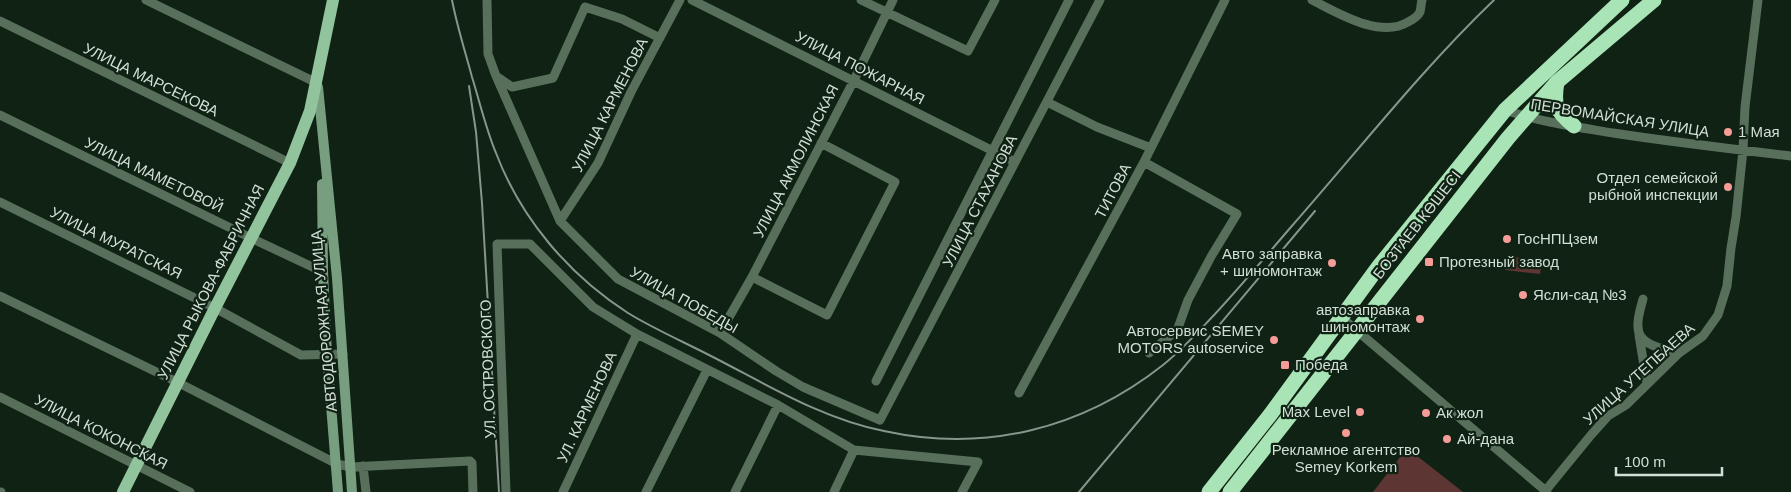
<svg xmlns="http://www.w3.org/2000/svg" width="1791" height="492" viewBox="0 0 1791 492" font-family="Arial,sans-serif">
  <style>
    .green { fill: #5d3634 }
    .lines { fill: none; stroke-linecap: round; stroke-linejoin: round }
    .street { stroke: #586f5c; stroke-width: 9 }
    .secondary { stroke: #789e80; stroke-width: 10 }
    .primary { stroke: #91c39c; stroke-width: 12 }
    .highway { stroke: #a8e4b5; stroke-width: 15 }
    .rail { stroke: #87958a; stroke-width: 2 }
    .poi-dot { fill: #f59b98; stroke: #0f2214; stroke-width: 2 }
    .labels { text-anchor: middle; stroke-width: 4.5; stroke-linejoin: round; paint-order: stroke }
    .street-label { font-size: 15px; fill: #d3dfd5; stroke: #0f2214 }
    .poi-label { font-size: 15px; fill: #d3dfd5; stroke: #0f2214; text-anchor: start }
  </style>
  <rect width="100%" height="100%" fill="#0f2214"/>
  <!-- green -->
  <path class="green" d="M1507,256L1542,261L1540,274L1505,270Z
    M1407,448L1463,492H1373Z"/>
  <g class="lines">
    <!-- street -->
    <path class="street" d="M146,0L317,83
      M487,0L488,54L496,76L560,221L618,279L720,333L776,371L803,387L880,420L1100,0
      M692,0L1015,162
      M861,0L968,51L995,0
      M1312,0C1338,13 1380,39 1408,22C1412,20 1418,16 1420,12C1421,8 1421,3 1422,0
      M0,21L290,163
      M496,76L512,87L553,78L585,7L622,19L660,38
      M1047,102L1097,127L1151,148
      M1505,110C1540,122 1577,127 1613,133C1672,142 1732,149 1791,156
      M0,115L251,238L323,272
      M1144,162L1237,214L1212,255L1188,300L1178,328L1171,335L1149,353
      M0,202L215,308L301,355L343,354
      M560,221L598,163L631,92L680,0
      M752,277L827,315L895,182L821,143
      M0,296L177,382L337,464L351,467L470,461L472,463L473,492
      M1643,299C1641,307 1637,318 1638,327C1638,346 1665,349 1679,353
      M1342,318L1547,492
      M720,333L752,277L854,80L893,0
      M1639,335L1647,384
      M876,381L1069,0
      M1019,393L1144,162L1225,0
      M0,397L190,492
      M363,466L366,492
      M1546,490L1591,435L1608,416L1626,405L1679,353L1703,336L1718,315L1727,286L1731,248L1736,217L1743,150L1745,107L1758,0
      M0,492H1
      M506,492L497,244H530L593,307L637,334L778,405L854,450L978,462L962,492
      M563,492L637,334
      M646,492L707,370
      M735,492L778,405
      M834,492L854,450"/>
    <!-- secondary -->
    <path class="secondary" d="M318,87L337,278L352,492
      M322,184L323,272L327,355L338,492"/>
    <!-- primary -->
    <path class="primary" d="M123,492L215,308L290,163L310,111L333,0"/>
    <!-- highway -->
    <path class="highway" d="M1557,82C1553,106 1556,111 1574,126
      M1209,492L1270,415L1379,266L1505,110L1622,0
      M1230,492L1508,138L1557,82L1654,0"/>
    <!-- rail -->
    <path class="rail" d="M452,0C457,26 465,51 472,77C480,103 486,129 496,153C521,219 569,275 628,313C654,329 684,342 711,356C766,384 822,419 884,431C985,453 1082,429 1163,365C1182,350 1198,332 1215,314C1241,286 1266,256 1291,227C1358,151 1421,70 1494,0
      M469,86L476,132L482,203L499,492
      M1079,492L1315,211"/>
  </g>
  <!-- markers -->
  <g class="poi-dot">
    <circle cx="1728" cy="132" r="5"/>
    <circle cx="1728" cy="187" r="5"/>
    <circle cx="1507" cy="239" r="5"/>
    <rect x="1424" y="257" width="10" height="10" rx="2.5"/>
    <circle cx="1332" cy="263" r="5"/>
    <circle cx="1523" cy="295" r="5"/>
    <circle cx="1420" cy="319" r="5"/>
    <circle cx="1274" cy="340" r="5"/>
    <rect x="1280" y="360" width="10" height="10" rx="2.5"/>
    <circle cx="1360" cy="412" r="5"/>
    <circle cx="1426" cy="413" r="5"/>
    <circle cx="1346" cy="433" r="5"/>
    <circle cx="1447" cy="439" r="5"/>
  </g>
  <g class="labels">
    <!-- street labels -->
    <g class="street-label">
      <text transform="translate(860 68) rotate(27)" y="5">УЛИЦА ПОЖАРНАЯ</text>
      <text transform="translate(151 80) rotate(26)" y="5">УЛИЦА МАРСЕКОВА</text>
      <text transform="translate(610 105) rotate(-63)" y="5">УЛИЦА КАРМЕНОВА</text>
      <text transform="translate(1620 118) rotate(9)" y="5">ПЕРВОМАЙСКАЯ УЛИЦА</text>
      <text transform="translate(796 161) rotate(-63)" y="5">УЛИЦА АКМОЛИНСКАЯ</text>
      <text transform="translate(154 175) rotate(26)" y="5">УЛИЦА МАМЕТОВОЙ</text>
      <text transform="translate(1113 191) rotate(-62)" y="5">ТИТОВА</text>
      <text transform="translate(980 201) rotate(-63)" y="5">УЛИЦА СТАХАНОВА</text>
      <text transform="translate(1417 225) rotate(-52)" y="5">БОЗТАЕВ КӨШЕСІ</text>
      <text transform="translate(116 243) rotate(26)" y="5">УЛИЦА МУРАТСКАЯ</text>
      <text transform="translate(211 282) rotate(-63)" y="5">УЛИЦА РЫКОВА-ФАБРИЧНАЯ</text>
      <text transform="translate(684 300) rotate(29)" y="5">УЛИЦА ПОБЕДЫ</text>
      <text transform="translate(324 321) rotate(-95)" y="5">АВТОДОРОЖНАЯ УЛИЦА</text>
      <text transform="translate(488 369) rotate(-92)" y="5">УЛ. ОСТРОВСКОГО</text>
      <text transform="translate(1639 374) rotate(-42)" y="5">УЛИЦА УТЕПБАЕВА</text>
      <text transform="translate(587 407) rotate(-65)" y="5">УЛ. КАРМЕНОВА</text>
      <text transform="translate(101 432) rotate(27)" y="5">УЛИЦА КОКОНСКАЯ</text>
    </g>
    <!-- poi labels -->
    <g class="poi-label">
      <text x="1738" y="137">1 Мая</text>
      <text x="1718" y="183" text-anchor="end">Отдел семейской<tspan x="1718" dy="17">рыбной инспекции</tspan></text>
      <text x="1517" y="244">ГосНПЦзем</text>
      <text x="1322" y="259" text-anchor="end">Авто заправка<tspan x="1322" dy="17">+ шиномонтаж</tspan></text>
      <text x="1439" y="267">Протезный завод</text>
      <text x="1533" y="300">Ясли-сад №3</text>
      <text x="1410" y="315" text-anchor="end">автозаправка<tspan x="1410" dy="17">шиномонтаж</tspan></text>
      <text x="1264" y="336" text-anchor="end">Автосервис SEMEY<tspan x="1264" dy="17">MOTORS autoservice</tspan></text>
      <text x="1295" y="370">Победа</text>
      <text x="1350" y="417" text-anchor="end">Max Level</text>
      <text x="1436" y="418">Ак жол</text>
      <text x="1457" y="444">Ай-дана</text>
      <text x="1346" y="455" text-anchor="middle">Рекламное агентство<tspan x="1346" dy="17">Semey Korkem</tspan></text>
    </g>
  </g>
  <!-- scale -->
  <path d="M1616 467v8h106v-8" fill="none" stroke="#d3dfd5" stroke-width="2.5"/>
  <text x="1624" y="467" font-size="15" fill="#d3dfd5" stroke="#0f2214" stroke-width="4" paint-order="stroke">100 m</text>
</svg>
